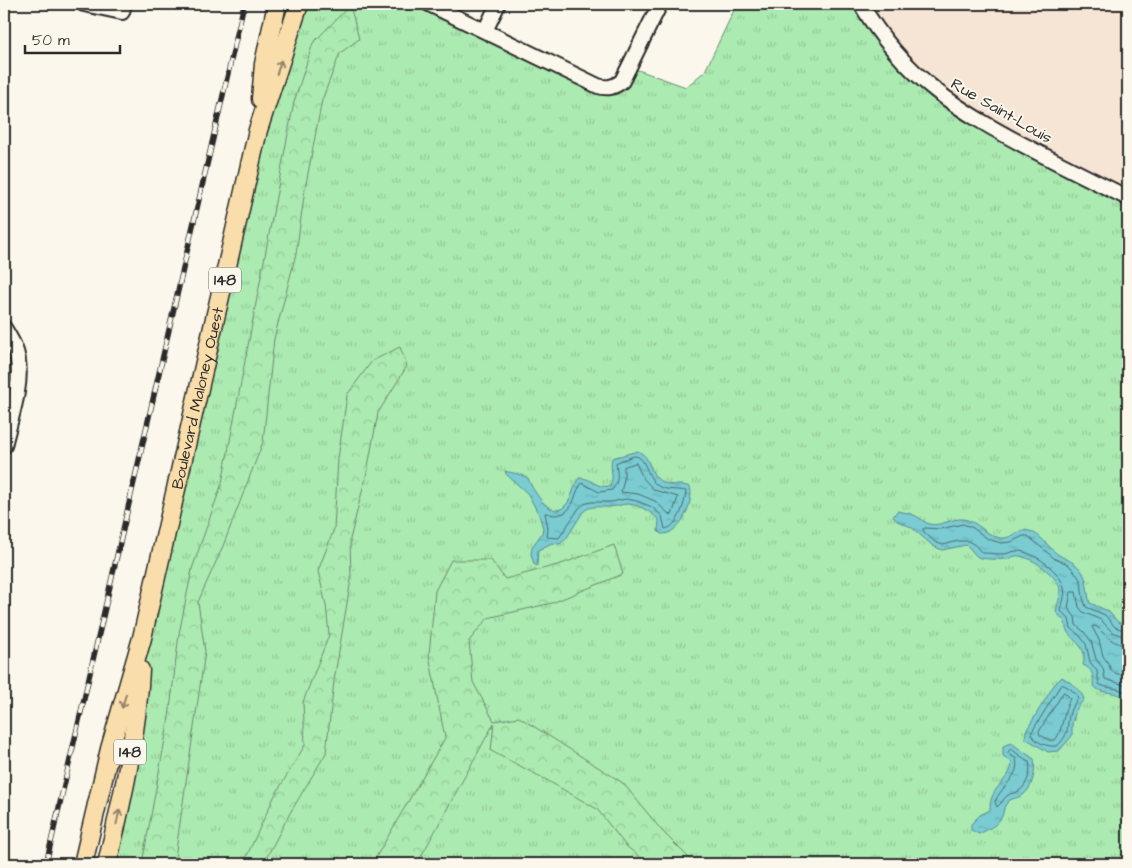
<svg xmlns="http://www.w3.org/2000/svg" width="1132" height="868" viewBox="0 0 1132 868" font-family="'Architects Daughter',sans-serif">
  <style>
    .built { fill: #f6e4d4 }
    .grass { fill: url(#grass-tufts); stroke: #6b8a6e }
    .forest { fill: url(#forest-crowns); stroke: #6b8a6e }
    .water { fill: url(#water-ripples); stroke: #5a8b8f }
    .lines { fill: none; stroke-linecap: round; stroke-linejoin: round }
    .shore { stroke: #4b6b6e; stroke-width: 1 }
    .minor-casing { stroke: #2b2b2b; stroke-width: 18 }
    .major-casing { stroke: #2b2b2b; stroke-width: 21 }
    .minor { stroke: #fbf7ec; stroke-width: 14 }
    .major { stroke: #f9deab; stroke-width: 18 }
    .rail-casing { stroke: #2b2b2b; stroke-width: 5.5 }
    .rail { stroke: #fbf7ec; stroke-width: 4; stroke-dasharray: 11; stroke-linecap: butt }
    .oneway { stroke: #92846b }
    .labels { text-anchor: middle; stroke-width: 4; stroke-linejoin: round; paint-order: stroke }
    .shield { fill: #fbf7ec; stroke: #696865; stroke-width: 1 }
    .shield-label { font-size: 15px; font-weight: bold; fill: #2b2b2b }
    .street-label { font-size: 16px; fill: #2b2b2b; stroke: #fbf7ec }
  </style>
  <defs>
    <pattern id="grass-tufts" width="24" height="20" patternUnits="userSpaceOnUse" patternTransform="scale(1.25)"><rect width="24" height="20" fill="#abeab1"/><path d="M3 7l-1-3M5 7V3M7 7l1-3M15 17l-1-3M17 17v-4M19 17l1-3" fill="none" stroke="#93c998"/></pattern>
    <pattern id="forest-crowns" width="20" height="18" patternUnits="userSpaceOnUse" patternTransform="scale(1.25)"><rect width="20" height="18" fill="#abeab1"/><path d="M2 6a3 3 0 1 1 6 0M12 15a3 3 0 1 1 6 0" fill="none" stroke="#93c998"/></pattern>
    <pattern id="water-ripples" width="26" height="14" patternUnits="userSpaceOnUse" patternTransform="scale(1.25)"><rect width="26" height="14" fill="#7acbd2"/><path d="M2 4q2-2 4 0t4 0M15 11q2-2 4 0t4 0" fill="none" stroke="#6aaeb4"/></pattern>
  </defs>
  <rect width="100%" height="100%" fill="#fbf7ec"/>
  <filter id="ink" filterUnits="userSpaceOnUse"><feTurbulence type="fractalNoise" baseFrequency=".02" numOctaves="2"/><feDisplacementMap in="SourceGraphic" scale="10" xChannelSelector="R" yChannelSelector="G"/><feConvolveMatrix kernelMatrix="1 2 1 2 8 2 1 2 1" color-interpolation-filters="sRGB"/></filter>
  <g filter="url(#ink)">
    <!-- built -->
    <path class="built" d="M863,4H1128V198L942,96Z"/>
    <!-- grass -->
    <path class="grass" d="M299,4H429L598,86L638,70L686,87L705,71L737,4H861L926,83L1128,198V864H108L142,638L212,335Z"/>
    <!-- forest -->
    <path class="forest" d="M350,5L359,39L340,53L322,100L305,189L296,254L274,339L263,442L223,546L198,602L205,652L174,864H142L169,718L179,634L192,569L222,483L294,102L313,43Z
      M400,347L407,366L378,413L367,472L350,539L351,579L334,681L326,753L290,813L263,864H243L274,797L305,745L303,702L329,635L326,605L318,571L334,529L338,459L347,395L372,361Z
      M614,545L623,574L552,603L488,618L469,641L473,682L494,721L519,717L623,783L662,831L695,864H649L626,846L597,809L543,778L491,751L494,723L417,864H372L445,738L429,655L435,591L451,560H491L505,579L561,564Z"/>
    <!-- water -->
    <path class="water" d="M638,451C653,458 648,475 662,482C671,487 682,483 690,487C695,502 679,536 661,534L658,531L659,520C651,512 640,505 628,504C622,504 615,507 609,507C599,507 590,505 583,512L566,539L560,544L552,543L538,550L537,566L534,564L531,554L532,547L542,533L543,528L539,515L528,494L506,474L505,471C511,473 523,474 528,478C529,480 530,483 531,485C537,496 552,519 565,506C573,498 573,486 579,478C592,477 595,489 610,486C615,476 609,468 612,458Z
      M897,511C903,512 910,513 916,516C920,518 924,522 929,524C941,527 951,518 963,519C978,521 985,535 1000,538C1011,540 1019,528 1029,531C1040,534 1048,546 1056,553C1065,560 1076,561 1083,573C1088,582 1087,594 1090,603L1108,611L1118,622L1125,625L1128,629V700C1116,689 1100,696 1093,685C1094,675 1092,669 1083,665C1090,642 1064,640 1065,622L1056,612C1057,604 1061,597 1060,589C1057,575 1029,554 1015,556C1012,557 1010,558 1008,559C1000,560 987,559 980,558C974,556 972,549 966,545L942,550L933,546L911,527L897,521L893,517Z
      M1062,677C1071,683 1080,688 1084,699L1076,710L1072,724V736L1059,751L1048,752L1025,738L1026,731L1054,685Z
      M1011,743L1034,759C1036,770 1033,788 1023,795C1017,799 1011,797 1006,804C1003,808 1004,814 1001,818C996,826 987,830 979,834L971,830V824L980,815L990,810C989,785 1012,781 1012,762L1003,756V746Z"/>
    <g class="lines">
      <!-- shore -->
      <path class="shore" d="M634,456C647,456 646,478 658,486C666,491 678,489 686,491C685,504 678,527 665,529L662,516L652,507L637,501L626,499L611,502H591L584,504L579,508L559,538L547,537L548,528L545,513C548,513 552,515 556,515C576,513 573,493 582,483L599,492L612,490C620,481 617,473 616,463Z
        M636,463L643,478L654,490L678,497L672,515L669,514L655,501L638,494L621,492L624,479V467Z
        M1128,632L1115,627L1105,615L1086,607L1083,598L1081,581L1075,572L1068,564L1055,559L1028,536H1023L1011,542L1001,543L988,539L973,528L963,524L940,529L925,528L923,529L924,532L935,542L943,545L958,541H968L975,545L982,553C989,553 998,554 1005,554C1009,553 1013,551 1017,551C1033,551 1061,571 1064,588C1066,596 1062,603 1061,611L1069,619L1071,628L1080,636L1086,644L1090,662L1097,671L1099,684C1107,689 1118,687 1128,693
        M1128,638L1112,632L1101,620L1083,612L1079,607L1076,592H1071L1068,608L1075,617L1076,625L1084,632L1091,641L1096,659L1103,668L1105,679L1128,686
        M1128,645C1114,645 1106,636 1096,626L1092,627L1099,640L1103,656L1108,663L1112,672L1128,677
        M1061,685H1064C1069,688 1076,692 1078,698C1076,702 1073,705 1071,709C1065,725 1072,732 1057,746C1047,747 1036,743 1031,734Z
        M1064,692L1070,698C1063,712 1063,731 1055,740H1050L1040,735L1039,732Z
        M1011,749L1029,762C1032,770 1027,786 1019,791C1016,793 1011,793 1008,795C1003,799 1001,804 997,807L995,802C1000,787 1021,776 1016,759L1008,753Z"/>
      <!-- minor casing -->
      <g class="minor-casing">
        <path id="minor" d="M84,4L122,12L124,4
          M429,4L598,86C608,89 614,87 622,81L660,4
          M861,4C904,78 959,111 1033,150C1064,166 1096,182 1128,198
          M485,31L498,4
          M4,328C10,338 17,349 18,361C22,388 10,419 4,446"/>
      </g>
      <!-- major casing -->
      <g class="major-casing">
        <g id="major">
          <path d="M261,99L264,64L277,4"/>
          <path id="s1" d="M83,864L110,749L142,638L258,130L299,4"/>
          <path d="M107,864C122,801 137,735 140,670"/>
        </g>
      </g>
      <!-- minor -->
      <use href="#minor" class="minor"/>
      <!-- major -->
      <use href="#major" class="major"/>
      <!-- rail casing -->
      <g class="rail-casing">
        <path id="rail" d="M46,864L244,4"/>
      </g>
      <!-- rail -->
      <use href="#rail" class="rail"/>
    </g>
    <!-- one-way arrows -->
    <defs><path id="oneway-shaft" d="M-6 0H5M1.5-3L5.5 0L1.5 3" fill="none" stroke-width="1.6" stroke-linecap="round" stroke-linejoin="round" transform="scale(1.25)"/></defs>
    <g class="oneway">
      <use href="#oneway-shaft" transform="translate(279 67) rotate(-72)"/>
      <use href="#oneway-shaft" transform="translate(124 701) rotate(106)"/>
      <use href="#oneway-shaft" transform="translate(118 817) rotate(-78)"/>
    </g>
  </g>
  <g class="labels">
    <!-- shield labels -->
    <g class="shield">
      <rect x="209" y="267.5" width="32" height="25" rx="4"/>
      <rect x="114" y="739.5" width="32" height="25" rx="4"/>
    </g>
    <g class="shield-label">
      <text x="225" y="285">148</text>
      <text x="130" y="757">148</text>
    </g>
    <!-- street labels -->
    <g class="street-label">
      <text transform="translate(1002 110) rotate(30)" y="6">Rue Saint-Louis</text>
      <text dy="6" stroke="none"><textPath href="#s1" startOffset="480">Boulevard Maloney Ouest</textPath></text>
    </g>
  </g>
  <!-- margin -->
  <rect width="1132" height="868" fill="none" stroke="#fbf7ec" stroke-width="20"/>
  <rect x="10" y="10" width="1112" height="848" fill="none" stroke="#2b2b2b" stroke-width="2" filter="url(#ink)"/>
  <!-- scale -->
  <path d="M25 45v8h95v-8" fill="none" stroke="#2b2b2b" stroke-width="2.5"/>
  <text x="32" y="45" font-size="15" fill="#2b2b2b" stroke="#fbf7ec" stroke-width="4" paint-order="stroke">50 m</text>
</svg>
